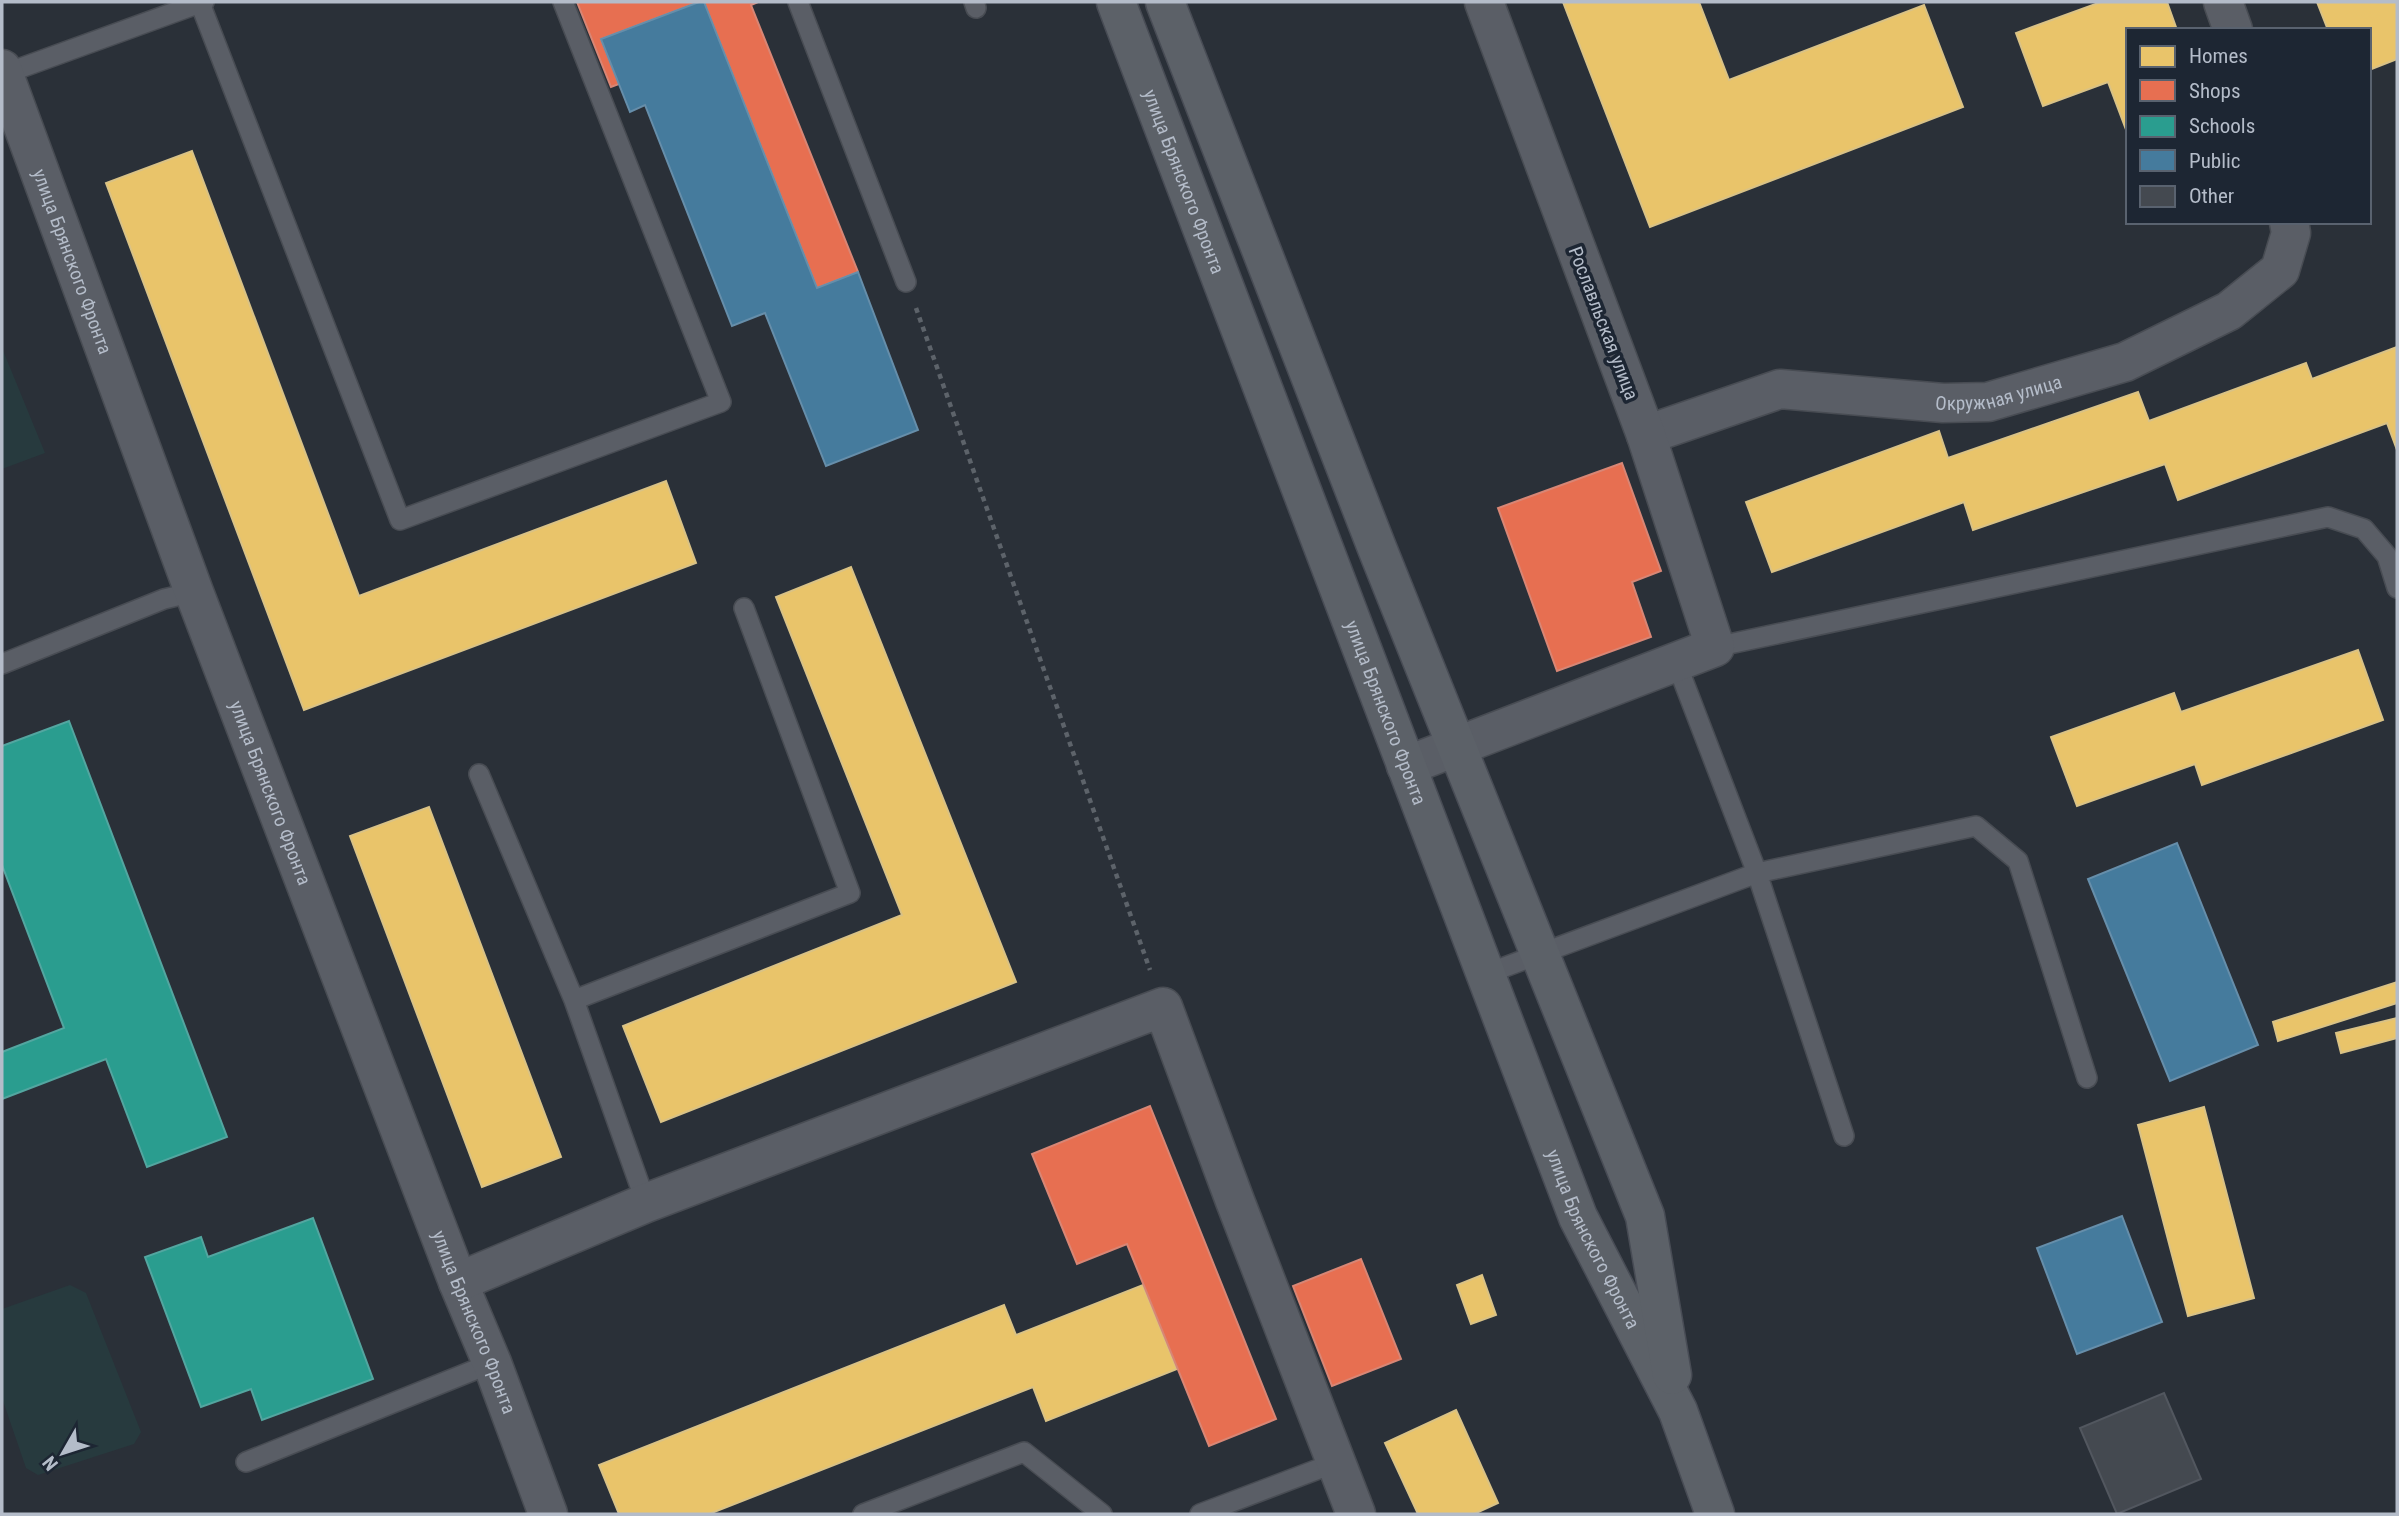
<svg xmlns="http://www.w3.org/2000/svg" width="2399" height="1516" viewBox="0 0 2399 1516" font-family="'Roboto Condensed',sans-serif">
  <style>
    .green { fill: #273a3e }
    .homes { fill: #e9c46a; stroke: #d9c286; stroke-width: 2 }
    .shops { fill: #e76f51; stroke: #d88675; stroke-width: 2 }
    .schools { fill: #2a9d8f; stroke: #53a6a0; stroke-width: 2 }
    .public { fill: #457b9d; stroke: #668eaa; stroke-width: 2 }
    .building { fill: #444950; stroke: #52575f; stroke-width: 2 }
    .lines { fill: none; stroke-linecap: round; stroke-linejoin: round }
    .service-casing { stroke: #484c53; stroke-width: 22 }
    .minor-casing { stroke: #484c53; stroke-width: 41 }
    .primary-casing { stroke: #484c55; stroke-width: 41 }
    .path { stroke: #5d636a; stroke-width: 4.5; stroke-dasharray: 5 5; stroke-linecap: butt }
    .service { stroke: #5a5e66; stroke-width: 19 }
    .minor { stroke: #5a5e66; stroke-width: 38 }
    .primary { stroke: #5c6168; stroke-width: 38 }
    .labels { text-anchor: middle; stroke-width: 7; stroke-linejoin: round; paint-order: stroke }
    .street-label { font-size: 19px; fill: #b4bcc9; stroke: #1d2633 }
  </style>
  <rect width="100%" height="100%" fill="#2a3038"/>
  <!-- green -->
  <path class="green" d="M2,348L45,453L2,469Z
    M70,1285L86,1293L141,1432L134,1444L38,1475L26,1468L2,1398V1309Z"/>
  <!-- homes -->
  <path class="homes" d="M1563,2H1699L1729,80L1924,5L1963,107L1650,227Z
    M2101,2H2167L2177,30H2128V135L2108,82L2043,106L2016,33Z
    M2317,2H2397V59L2369,70V30H2328Z
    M192,151L359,596L666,481L696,563L304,710L106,183Z
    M2397,347V450L2387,423L2178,500L2165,464L1973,530L1964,502L1772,572L1746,502L1939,431L1948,458L2138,392L2149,421L2306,363L2312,379Z
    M851,567L1016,982L661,1122L623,1026L902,915L776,597Z
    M2358,650L2383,720L2202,785L2195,764L2077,806L2051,737L2174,693L2181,712Z
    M429,807L561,1157L482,1187L350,836Z
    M2397,982V1003L2278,1041L2273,1022Z
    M2397,1018V1038L2341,1053L2336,1033Z
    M2204,1107L2254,1298L2188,1316L2138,1125Z
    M1482,1275L1496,1315L1471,1324L1457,1285Z
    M1143,1285L1177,1369L1046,1421L1033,1387L709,1514H619L599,1465L1004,1305L1016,1335Z
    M1456,1410L1498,1503L1474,1514H1418L1385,1443Z"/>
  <!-- shops -->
  <path class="shops" d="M577,2H699L601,39L619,84L611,87Z
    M704,2H758L751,5L858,272L817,288Z
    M1622,463L1661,571L1632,582L1651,637L1557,671L1498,508Z
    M1150,1106L1276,1419L1209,1446L1127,1244L1077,1264L1032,1154Z
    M1361,1259L1401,1359L1332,1386L1293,1286Z"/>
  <!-- schools -->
  <path class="schools" d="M69,721L227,1137L147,1167L106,1059L2,1099V1052L64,1028L2,865V746Z
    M313,1218L373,1379L262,1420L251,1389L201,1407L145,1257L201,1237L208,1257Z"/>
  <!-- public -->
  <path class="public" d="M699,2H704L817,288L858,272L918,430L826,466L765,313L732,326L645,105L630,112L601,39Z
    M2177,843L2258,1045L2170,1081L2088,879Z
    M2122,1216L2162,1322L2077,1354L2037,1248Z"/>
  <!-- building -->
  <path class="building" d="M2164,1393L2201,1479L2117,1514L2080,1428Z"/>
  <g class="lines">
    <!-- service casing -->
    <g class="service-casing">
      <path id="service" d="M204,2L200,3L400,520L721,402L563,2
        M798,2L906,282
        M974,2L976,8
        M4,74L200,3
        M1715,647L2328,517L2364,529L2387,556L2397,588
        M1676,662L1757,873L1976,826L2018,861L2087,1078
        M2,664L164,599L194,592
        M479,774L574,1000L646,1203
        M1486,974L1757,873L1844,1136
        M574,1000L850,893L744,608
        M246,1462L492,1363
        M863,1514L1024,1452L1102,1514
        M1200,1514L1337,1462"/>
    </g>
    <!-- minor casing -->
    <g class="minor-casing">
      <g id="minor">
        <path d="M2223,2L2233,30"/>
        <path id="s1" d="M2,69L194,592L458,1282L492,1363L548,1514"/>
        <path id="s2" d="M1646,435L1780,389L1943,403L1988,402L2125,362L2229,311L2280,270L2291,233L2289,222"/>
        <path d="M1406,766L1715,647L1646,435L1484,2"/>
        <path d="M458,1282L646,1203L1163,1007L1235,1201L1356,1514"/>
      </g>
    </g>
    <!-- primary casing -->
    <g class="primary-casing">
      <g id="primary">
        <path id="s3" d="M1116,2L1578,1217L1678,1411L1715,1514"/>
        <path d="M1165,2L1377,548L1645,1216L1672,1375"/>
      </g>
    </g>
    <!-- path -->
    <path class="path" d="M916,308L1150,970"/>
    <!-- service -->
    <use href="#service" class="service"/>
    <!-- minor -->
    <use href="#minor" class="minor"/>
    <!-- primary -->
    <use href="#primary" class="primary"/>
  </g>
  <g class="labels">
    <!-- street labels -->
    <g class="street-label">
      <text dy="7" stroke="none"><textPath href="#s3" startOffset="192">улица Брянского Фронта</textPath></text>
      <text dy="7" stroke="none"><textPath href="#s1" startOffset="205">улица Брянского Фронта</textPath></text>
      <text transform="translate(1604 323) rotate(69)" y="7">Рославльская улица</text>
      <text dy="7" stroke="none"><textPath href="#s2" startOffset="362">Окружная улица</textPath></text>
      <text dy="7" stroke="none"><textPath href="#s3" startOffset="760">улица Брянского Фронта</textPath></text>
      <text dy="7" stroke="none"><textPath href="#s1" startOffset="772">улица Брянского Фронта</textPath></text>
      <text dy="7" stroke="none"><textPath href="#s3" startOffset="1326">улица Брянского Фронта</textPath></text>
      <text dy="7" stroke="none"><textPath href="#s1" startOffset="1339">улица Брянского Фронта</textPath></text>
    </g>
  </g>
  <!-- border -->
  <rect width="2399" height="1516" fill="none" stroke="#b4bcc9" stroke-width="7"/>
  <!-- legend -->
  <rect x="2126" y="28" width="245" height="196" fill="#1d2633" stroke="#59626f" stroke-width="2"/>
  <rect x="2140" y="46" width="35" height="21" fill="#e9c46a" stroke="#59626f" stroke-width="2"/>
  <text x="2189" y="63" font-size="21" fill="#b4bcc9">Homes</text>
  <rect x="2140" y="80" width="35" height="21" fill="#e76f51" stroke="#59626f" stroke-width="2"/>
  <text x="2189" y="98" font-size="21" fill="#b4bcc9">Shops</text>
  <rect x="2140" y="116" width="35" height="21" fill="#2a9d8f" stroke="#59626f" stroke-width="2"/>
  <text x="2189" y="133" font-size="21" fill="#b4bcc9">Schools</text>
  <rect x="2140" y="150" width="35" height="21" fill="#457b9d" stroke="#59626f" stroke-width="2"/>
  <text x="2189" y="168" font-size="21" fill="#b4bcc9">Public</text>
  <rect x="2140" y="186" width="35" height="21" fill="#444950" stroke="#59626f" stroke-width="2"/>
  <text x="2189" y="203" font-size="21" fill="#b4bcc9">Other</text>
  <!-- north arrow -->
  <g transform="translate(63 1453) rotate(231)" stroke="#1d2633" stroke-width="5" paint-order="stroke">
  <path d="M0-5L12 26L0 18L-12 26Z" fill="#b4bcc9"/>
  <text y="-10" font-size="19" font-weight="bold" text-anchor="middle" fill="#b4bcc9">N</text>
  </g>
</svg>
